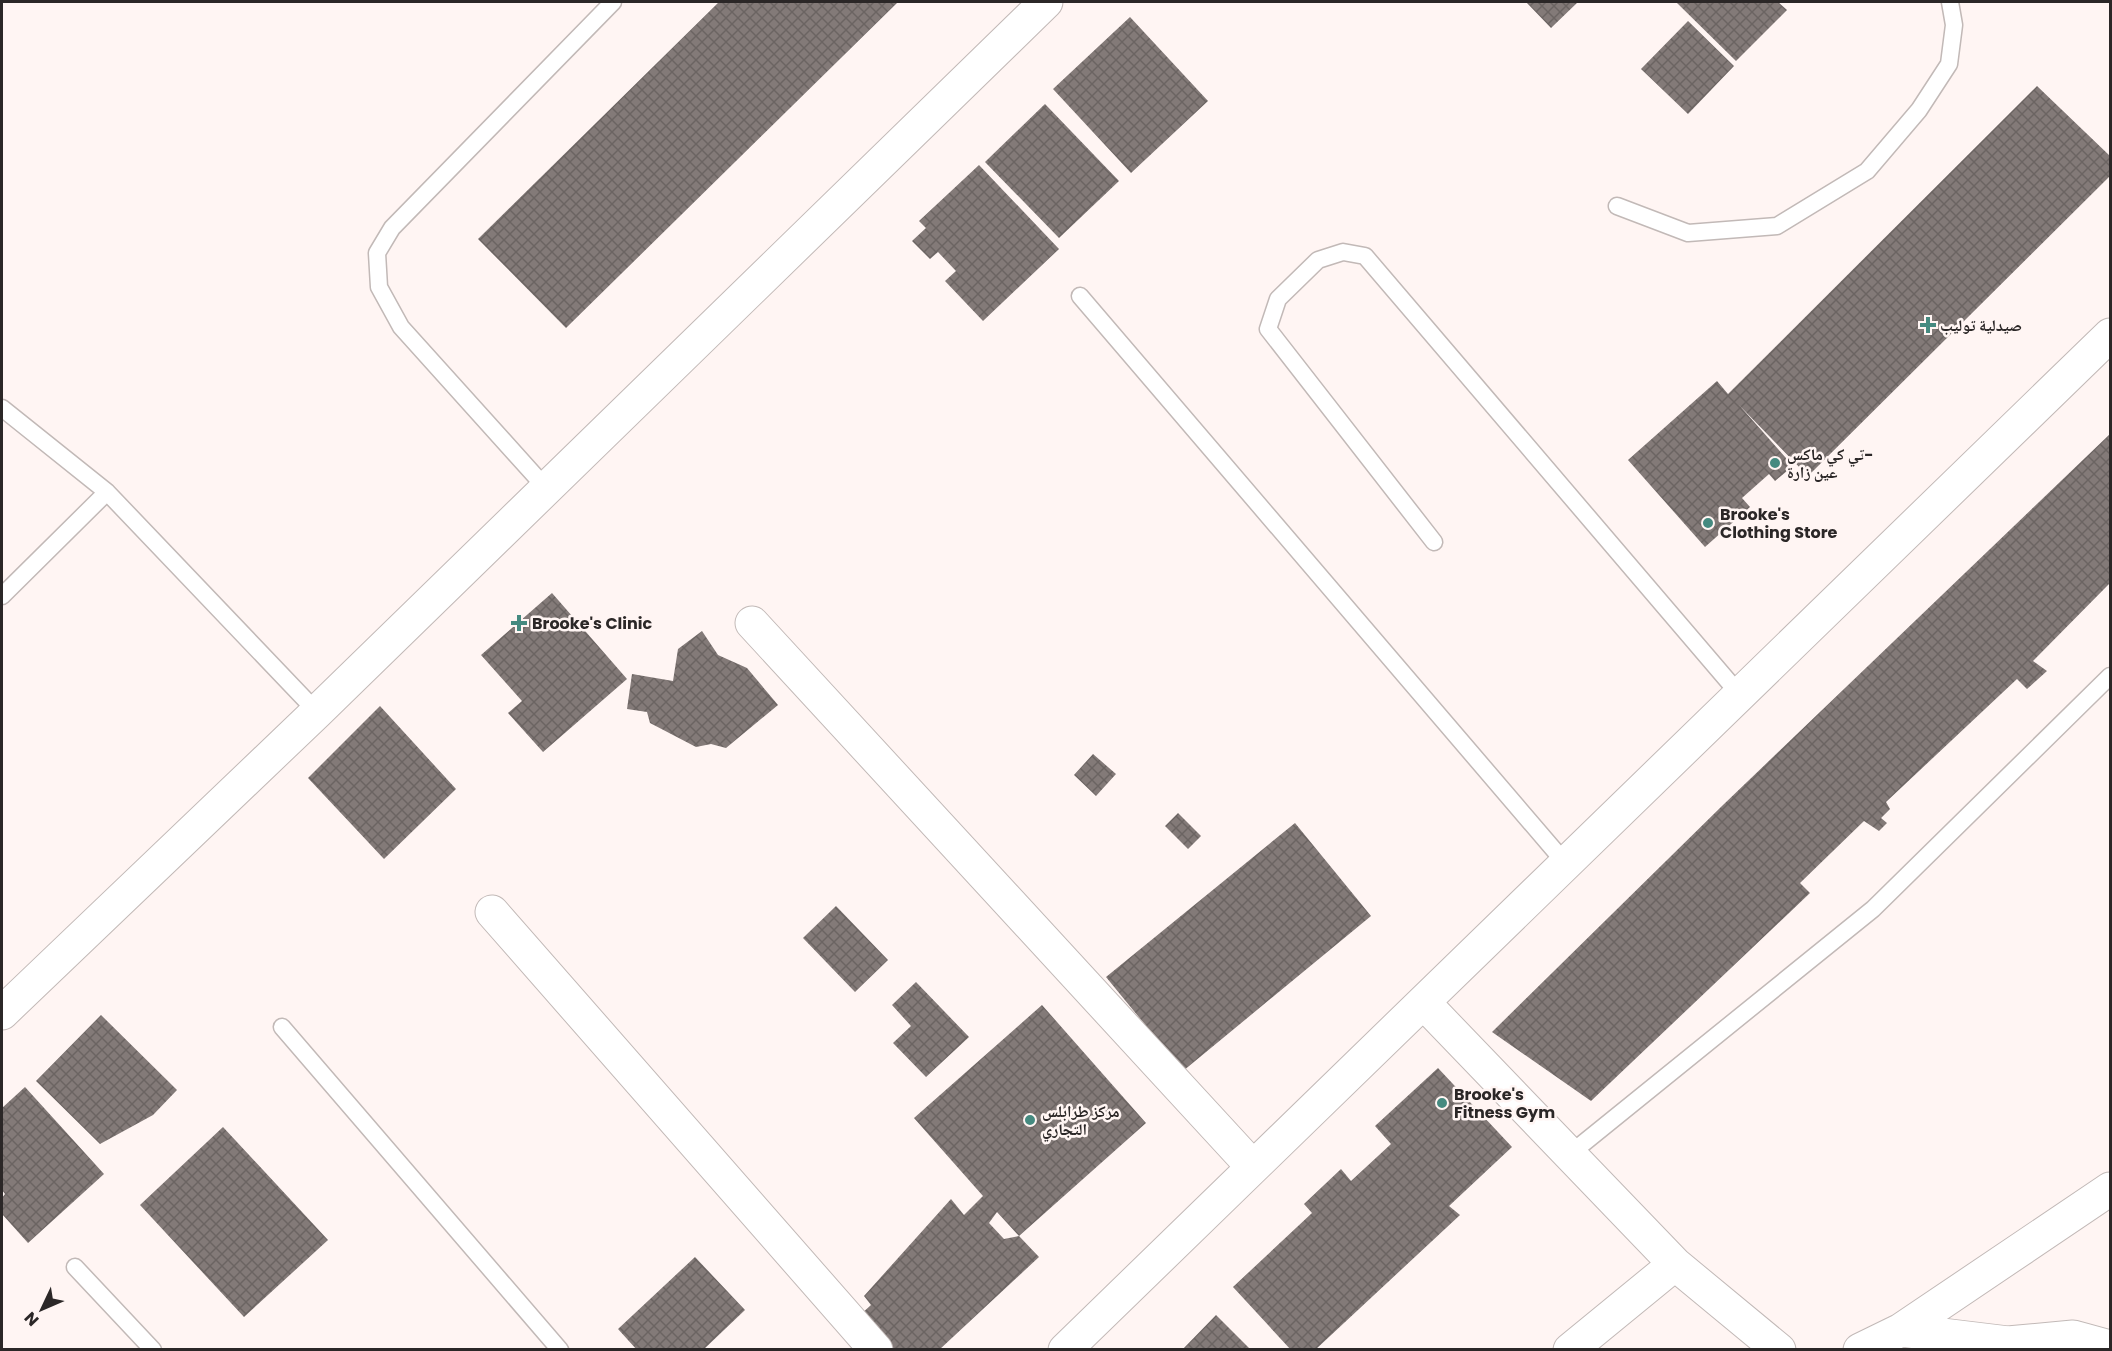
<svg xmlns="http://www.w3.org/2000/svg" width="2112" height="1351" viewBox="0 0 2112 1351" font-family="Poppins,'Noto Naskh Arabic',sans-serif">
  <style>
    .building { fill: url(#building-cross-hatch) }
    .lines { fill: none; stroke-linecap: round; stroke-linejoin: round }
    .service-casing { stroke: #c2b9b7; stroke-width: 19 }
    .minor-casing { stroke: #c2b9b7; stroke-width: 35 }
    .secondary-casing { stroke: #c2b9b7; stroke-width: 35 }
    .service { stroke: #fff; stroke-width: 16 }
    .minor { stroke: #fff; stroke-width: 33 }
    .secondary { stroke: #fff; stroke-width: 33 }
    .poi-dot { fill: #458a80; stroke: #fff5f3; stroke-width: 2 }
    .labels { text-anchor: middle; stroke-width: 5; stroke-linejoin: round; paint-order: stroke }
    .poi-label { font-size: 16px; font-weight: bold; fill: #2b2727; stroke: #fff5f3; text-anchor: start }
  </style>
  <defs>
    <pattern id="building-cross-hatch" width="8" height="8" patternUnits="userSpaceOnUse" patternTransform="scale(1.5)"><rect width="8" height="8" fill="#837a78"/><path d="M0 0l8 8M0 8l8-8" fill="none" stroke="#6b6462"/></pattern>
  </defs>
  <rect width="100%" height="100%" fill="#fff5f3"/>
  <!-- building -->
  <path class="building" d="M719,2H898L566,328L478,239Z
    M1526,2H1578L1551,28Z
    M1679,2H1778L1787,10L1736,61L1677,3Z
    M1130,17L1208,101L1131,173L1053,89Z
    M1688,21L1734,66L1688,114L1641,69Z
    M2037,86L2110,156V176L1808,476L1739,405L1793,466L1775,481L1769,474L1742,498L1750,507L1705,547L1628,460L1717,381L1728,394Z
    M1045,104L1119,181L1059,238L985,162Z
    M979,165L1059,249L983,321L945,281L956,271L938,252L930,259L912,241L926,228L919,221Z
    M2110,434V583L2033,661L2047,671L2027,689L2017,679L1886,802L1890,809L1881,818L1887,823L1879,831L1864,821L1800,883L1810,893L1591,1101L1492,1032L1723,805Z
    M552,593L627,679L543,752L508,713L522,701L481,655Z
    M702,631L718,655L747,668L778,705L726,748L711,744L696,747L650,723L647,712L627,709L632,674L673,681L678,649Z
    M380,706L456,789L384,859L308,778Z
    M1093,754L1116,774L1096,796L1074,775Z
    M1178,813L1201,836L1188,849L1165,826Z
    M1295,823L1371,916L1183,1071L1106,977Z
    M836,906L888,960L855,992L803,938Z
    M916,982L969,1037L926,1077L893,1043L911,1026L892,1005Z
    M1042,1005L1146,1123L1019,1236L997,1212L989,1223L1004,1239L1019,1236L1039,1257L939,1350H890L859,1316L871,1305L864,1296L951,1199L964,1215L983,1196L914,1118Z
    M101,1015L177,1090L153,1115L100,1144L36,1081Z
    M1438,1068L1512,1147L1449,1206L1460,1215L1315,1350H1291L1233,1287L1312,1213L1304,1204L1341,1169L1351,1181L1391,1144L1375,1126Z
    M25,1087L104,1174L28,1243L2,1214V1198L5,1194L2,1190V1108Z
    M223,1127L328,1240L244,1317L140,1205Z
    M695,1257L745,1310L703,1350H637L618,1329Z
    M1216,1315L1251,1350H1182Z"/>
  <g class="lines">
    <!-- service casing -->
    <g class="service-casing">
      <path id="service" d="M1617,206L1688,233L1777,226L1867,171L1919,110L1949,64L1954,25L1950,2
        M1080,296L1567,865
        M2,408L107,492L317,712
        M546,488L401,327L379,287L377,253L392,228L613,2
        M1434,542L1268,329L1278,299L1318,260L1343,252L1365,256L1740,695
        M2,596L107,492
        M282,1027L560,1350
        M1570,1154L1873,909L2110,676
        M75,1267L153,1350"/>
    </g>
    <!-- minor casing -->
    <g class="minor-casing">
      <path id="minor" d="M752,623L1252,1166
        M492,912L876,1350
        M1424,1003L1675,1264L1779,1350
        M2,1013L317,712L1046,2
        M1901,1330L2008,1343L2073,1337L2110,1347
        M1570,1350L1675,1264
        M1860,1350L1901,1330L2110,1189"/>
    </g>
    <!-- secondary casing -->
    <g class="secondary-casing">
      <path id="secondary" d="M1065,1350L2110,335"/>
    </g>
    <!-- service -->
    <use href="#service" class="service"/>
    <!-- minor -->
    <use href="#minor" class="minor"/>
    <!-- secondary -->
    <use href="#secondary" class="secondary"/>
  </g>
  <!-- markers -->
  <g class="poi-dot">
    <path d="M1925 316h6v6h6v6h-6v6h-6v-6h-6v-6h6z"/>
    <circle cx="1775" cy="463" r="6"/>
    <circle cx="1708" cy="523" r="6"/>
    <path d="M516 614h6v6h6v6h-6v6h-6v-6h-6v-6h6z"/>
    <circle cx="1442" cy="1103" r="6"/>
    <circle cx="1030" cy="1120" r="6"/>
  </g>
  <g class="labels">
    <!-- poi labels -->
    <g class="poi-label">
      <text x="1940" y="331">صيدلية توليب</text>
      <text x="1787" y="460">تي كي ماكس-<tspan x="1787" dy="18">عين زارة</tspan></text>
      <text x="1720" y="520">Brooke's<tspan x="1720" dy="18">Clothing Store</tspan></text>
      <text x="532" y="629">Brooke's Clinic</text>
      <text x="1454" y="1100">Brooke's<tspan x="1454" dy="18">Fitness Gym</tspan></text>
      <text x="1042" y="1117">مركز طرابلس<tspan x="1042" dy="18">التجاري</tspan></text>
    </g>
  </g>
  <!-- border -->
  <rect width="2112" height="1351" fill="none" stroke="#2b2727" stroke-width="6"/>
  <!-- north arrow -->
  <g transform="translate(42 1309) rotate(226)" stroke="#fff5f3" stroke-width="4.5" paint-order="stroke">
  <path d="M0-4.5L10 22L0 15L-10 22Z" fill="#2b2727"/>
  <text y="-9" font-size="16" font-weight="bold" text-anchor="middle" fill="#2b2727">N</text>
  </g>
</svg>
